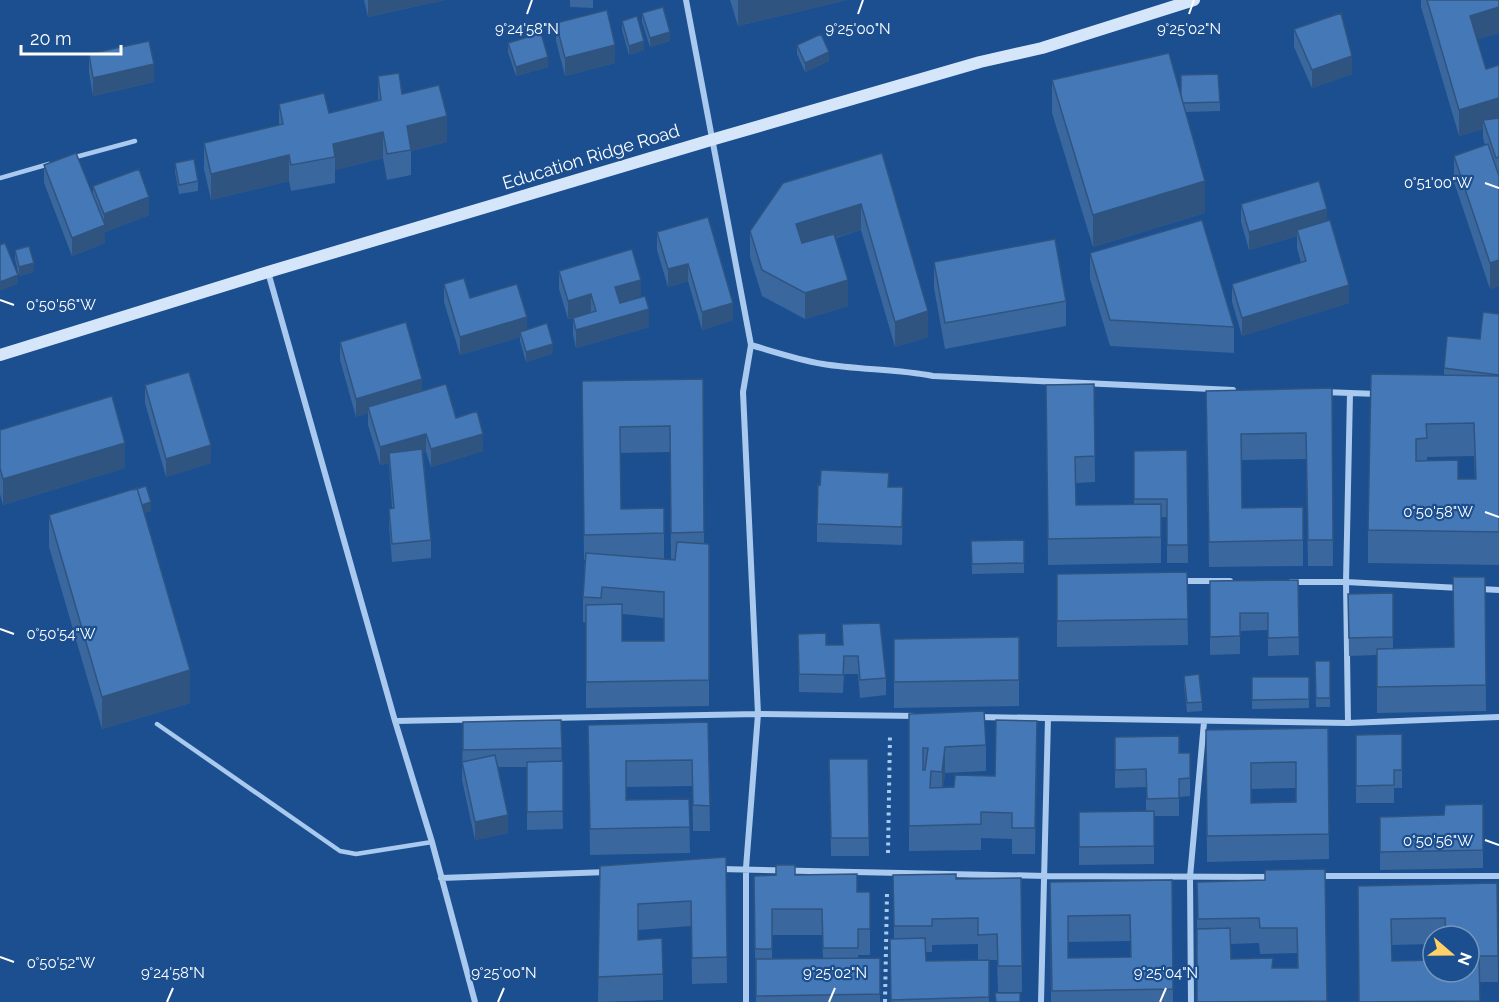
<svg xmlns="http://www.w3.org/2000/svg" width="1499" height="1002" viewBox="0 0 1499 1002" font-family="Raleway,sans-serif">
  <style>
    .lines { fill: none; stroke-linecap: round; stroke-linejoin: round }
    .path { stroke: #a9c9ee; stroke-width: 4; stroke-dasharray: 3 4.5; stroke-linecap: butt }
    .lane { stroke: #a9c9ee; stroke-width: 4.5 }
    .street { stroke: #a9c9ee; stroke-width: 6 }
    .secondary { stroke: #d6e6fa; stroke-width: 12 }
    .wall { fill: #3a679d; fill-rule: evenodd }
    .shaded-wall { fill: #305480 }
    .building { fill: #4478b7; stroke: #305480; stroke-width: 1.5; fill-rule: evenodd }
    .ticks { fill: none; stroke: #fff; stroke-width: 2 }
    .labels { text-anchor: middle; stroke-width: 4.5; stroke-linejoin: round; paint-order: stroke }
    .street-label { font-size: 18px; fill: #fff; stroke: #1b4f8f }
    .ticks-label { font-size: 15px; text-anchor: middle; fill: #fff; stroke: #1b4f8f; stroke-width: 4.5; stroke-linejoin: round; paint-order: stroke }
  </style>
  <rect width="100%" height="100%" fill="#1b4f8f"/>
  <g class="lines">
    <!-- path -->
    <path class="path" d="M888,853L890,734
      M885,1002L887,893"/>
    <!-- lane -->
    <path class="lane" d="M72,158L135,141
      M0,178L49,164
      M157,724L340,851L356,854L432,842"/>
    <!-- street -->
    <path class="street" d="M686,0L751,345C775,352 799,360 823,364C860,370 897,369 933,376L1233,390
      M268,272L395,721L432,842L475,1002
      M1324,392L1377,394
      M1180,581H1230
      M1291,582H1346L1460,588
      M1480,589L1499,590
      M978,717L1348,723L1499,717
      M395,721L758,714L917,716
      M1348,723L1346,582L1350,393
      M720,869L1046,876L1270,877
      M1320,876H1499
      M441,878L608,872
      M746,1002V868L758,714L743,392L751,345
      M1041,1002L1048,718
      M1191,1002L1190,877L1204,722"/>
    <!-- secondary -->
    <path class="secondary" d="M0,355L268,272L711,140L980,62L1042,48L1194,0"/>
  </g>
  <!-- wall -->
  <path class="wall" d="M364,0H445L368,17Z
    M570,0H593V8L570,7Z
    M730,0H847L738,26Z
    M1421,0H1499V33L1477,39L1486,69L1499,65V286L1490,289L1454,182V156L1485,145L1483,138V129L1459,136L1421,7Z
    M642,13L670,41L650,47L642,22Z
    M622,21L644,50L629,55L622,30Z
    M556,23L615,63L565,76L556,41Z
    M1294,29L1352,74L1312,88L1294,47Z
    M508,43L548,67L516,76L508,52Z
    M797,45L829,61L805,72L797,54Z
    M89,54L154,82L93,96L89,72Z
    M378,76L402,94L447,142L411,151V175L387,180L383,158L335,170V183L291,191L289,181L211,200L204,169V143L279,125V104L329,113L378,100Z
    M1052,80L1181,94L1220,102V111L1186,112L1205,213L1093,247L1052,113Z
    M882,153L928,337L895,347L861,230L836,238L848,306L805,319L762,296L750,257V231Z
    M175,163L198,181V191L179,194L175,172Z
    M44,165L93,196V186L149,215L105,232V243L72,256L44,183Z
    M1241,204L1327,221L1349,303L1242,336L1232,302V284L1301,263L1297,248V236L1249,250L1241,222Z
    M708,217L733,320L702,330L688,281L668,287L657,250V232Z
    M15,250L34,272L19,276L15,259Z
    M1090,253L1234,327V353L1110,346L1090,279Z
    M934,262L1066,301V326L945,349L934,288Z
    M559,271L641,297L649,327L576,348L573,335V318L568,319L559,289Z
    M444,284L527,330L553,353L526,362L520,341V337L460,355L444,302Z
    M1499,314V565L1368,563V530L1444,376V368L1480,339ZM1474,456L1475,479H1458L1427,461V457Z
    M340,342L422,391L456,418L483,451L431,467L426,452L423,453L431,540V558L392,562L389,526V509L392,508L389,463L380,465L368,425V413L356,417L340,360Z
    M703,379L704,544H709V706L586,708V623L583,622V597L585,560H584L582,381ZM670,452L671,559H675V560L664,559V508L621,509V453ZM622,614L664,618V641H622Z
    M1094,384L1095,482L1076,483V505L1134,504V451L1187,450L1188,563H1167V517H1161V563L1048,565L1046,385Z
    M145,385L211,463L166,477L145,403Z
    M1332,388L1333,566H1308L1306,459L1241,460L1242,508L1303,507V566L1209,567L1206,416Z
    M0,430L125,468L3,505L0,494Z
    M889,487L903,505L902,545L817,542V524Z
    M151,511L144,513L190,703L102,729L49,547V515Z
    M1024,540V573L972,574L971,541Z
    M1187,572L1188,645L1057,647V574Z
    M1485,577L1486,711L1377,713V655L1349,656L1348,594L1393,593V649L1453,647Z
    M1298,580L1299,655L1268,656V630L1240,631V654L1210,655V581Z
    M798,634L826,645H842L886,678V695L860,698L858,674H844L843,693L799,692Z
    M1019,637V706L894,708V639Z
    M1315,661H1330V707H1316Z
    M1184,676L1202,702V711L1187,712L1184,685Z
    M1252,677H1309V708L1252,709Z
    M909,714L986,745V771L945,773L943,788L954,787L995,776L1037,746L1035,854H1012V839L981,838V850L909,851Z
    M561,720L563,829L527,830V767H497L508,833L475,840L462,780L463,722Z
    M708,722L710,831H693L692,786L626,787V800L689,799L690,853L590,855L588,725Z
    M1328,728L1329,859L1207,862L1206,730ZM1296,788V802L1251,803V789Z
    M1402,734V788H1394V803H1356V735Z
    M1115,737L1179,753H1190V796L1179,797V816H1154V864L1079,865V812L1146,811V787L1115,788Z
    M829,759H868L869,856H831Z
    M1483,804V868L1380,870V817L1444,815Z
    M726,857L727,983L692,984L691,926L638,930V940L663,974V1000L598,1002L600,866Z
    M1325,869L1327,1002H1197V882L1265,880ZM1259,943L1260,954L1297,953V968H1272L1231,959V944Z
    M795,875L857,892H870V955H858V958L880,994V1002H756L754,901ZM772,935H822L823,958L772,959Z
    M893,875L956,879L1021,878L1022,992H998L997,960H989V1002H891L890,939H894ZM978,944V960L926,961V952H932V945Z
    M1172,880L1173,1002H1051L1050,882ZM1130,941V957L1068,958V942Z
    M1497,883L1498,982H1479L1480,1002H1359L1358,886ZM1433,936H1469V972L1392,961V945L1433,944Z"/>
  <!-- shaded-wall -->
  <path class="shaded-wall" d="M368,0H445L368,17Z
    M738,0H847L738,26Z
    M1499,7V33L1470,42V16Z
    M670,32V41L650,47V38Z
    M644,41V50L629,55V46Z
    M615,45V63L565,76V58Z
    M829,52V61L805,72V63Z
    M1352,56V74L1312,88V70Z
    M548,57V67L516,76V67Z
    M154,64V82L93,96V78Z
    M1499,98V124L1483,120V129L1459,136V110Z
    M447,116V142L411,151L407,126Z
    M383,132V158L335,170V157L333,144Z
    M289,155V181L211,200V174Z
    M1205,181V213L1093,247V215Z
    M149,197V215L105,232V243L72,256V238L104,226V214Z
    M861,204V230L796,249V224Z
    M1327,209V227L1297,230V236L1249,250V232Z
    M1499,260V286L1490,289V263Z
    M34,263V272L19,276V267Z
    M688,264V281L668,287V269Z
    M18,275V284L0,291V282Z
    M641,280V298L615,305V287Z
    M848,280V306L805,319V293Z
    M1349,285V303L1242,336V318Z
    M591,294V312L568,319V301Z
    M733,303V320L702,330V312Z
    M649,309V327L576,348V330Z
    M928,311V337L895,347V322Z
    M527,317V335L520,332V337L460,355V337Z
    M553,344V353L526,362V352Z
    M422,379V397L368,407V413L356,417V399Z
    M426,434V452L389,463V453V463L380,465V447Z
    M483,434V451L431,467V449Z
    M125,443V468L3,505V479Z
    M211,445V463L166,477V459Z
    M151,502V511L125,519V510Z
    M190,670V703L102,729V697Z
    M1037,721V746L1035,854V828Z
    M945,747V773L942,798V772Z
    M508,815V833L475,840V822Z"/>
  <!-- building -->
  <path class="building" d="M1427,0H1499V7L1470,16L1486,69L1499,65V98L1459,110Z
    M663,7L670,32L650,38L642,13Z
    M607,10L615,45L565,58L556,23Z
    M1341,13L1352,56L1312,70L1294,29Z
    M637,16L644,41L629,46L622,21Z
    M541,33L548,57L516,67L508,43Z
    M821,34L829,52L805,63L797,45Z
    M149,41L154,64L93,78L89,54Z
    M1169,53L1205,181L1093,215L1052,80Z
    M399,73L402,94L439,85L447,116L407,126L411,150L387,154L383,132L333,144L335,157L291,165L289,155L211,174L204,143L283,124L279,104L324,93L329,113L381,100L378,76Z
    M1218,74L1220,102L1183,103L1181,95V75Z
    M1499,118V157L1496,158L1483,120Z
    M1488,144L1499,176V260L1490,263L1454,156Z
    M76,153L105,225L72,238L44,165Z
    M882,153L928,311L895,322L861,204L796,224L802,243L834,234L848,280L805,293L762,270L750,231L783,183Z
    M194,159L198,181L179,185L175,163Z
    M139,169L149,197L104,214L93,186Z
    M1319,181L1327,209L1249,232L1241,204Z
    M708,217L733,303L702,312L688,264L668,269L657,232Z
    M1202,220L1234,327L1110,320L1090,253Z
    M1330,220L1349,285L1242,318L1232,284L1306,261L1297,230Z
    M1055,239L1066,301L945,323L934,262Z
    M5,243L18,275L0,282V245Z
    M29,246L34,263L19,267L15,250Z
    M632,249L641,280L615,287L620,303L645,296L649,309L576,330L573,318L596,311L591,294L568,301L559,271Z
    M464,278L470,298L517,284L527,317L460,337L444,284Z
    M1483,312L1499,314V375L1444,368L1447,336L1480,339Z
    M406,322L422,379L356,399L340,342Z
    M547,323L553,344L526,352L520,332Z
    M189,372L211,445L166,459L145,385Z
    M1371,374L1499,376V532L1368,530ZM1474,423L1476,479H1458V460L1416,461V439L1427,438L1426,424Z
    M703,379L704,532L671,533L670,426L620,427L621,509L664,508V533L584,535L582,381Z
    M446,384L456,418L477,411L483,434L431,449L426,434L380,447L368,407Z
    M1094,384L1095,456L1075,457L1076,505L1161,504V537L1048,539L1046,385Z
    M1332,388L1333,540H1308L1306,433L1241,434L1242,508L1303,507V540L1209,542L1206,391Z
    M112,396L125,443L3,479L0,468V430Z
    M422,449L431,540L392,544L389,509L394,508L389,453Z
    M1187,450L1188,545H1167V499H1134V451Z
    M821,470L889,473L888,487H903L902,527L817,524L818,484L820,485Z
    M146,486L151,502L142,505L137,488L133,490Z
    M137,488L190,670L102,697L49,515Z
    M1024,540V563L972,564L971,541Z
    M677,542L709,544V680L586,682V605L622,604V641H664V592L602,587L601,598L583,597L586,553L675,560Z
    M1187,572L1188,619L1057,621V574Z
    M1453,577H1485L1486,685L1377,687V649L1454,647Z
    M1298,580L1299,637L1268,638V613H1240V636L1210,637V581Z
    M1393,593V637L1349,638L1348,594Z
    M880,623L886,678L860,680L858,656H844L843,675L799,674L798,634L826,633V645H843L842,624Z
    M1019,637V680L894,682V639Z
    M1315,661H1330V698H1316Z
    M1199,674L1202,702L1187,703L1184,676Z
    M1252,677H1309V699L1252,700Z
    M984,711L986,745L945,747L942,772L931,771L930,788L954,787L955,775L995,776L996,720L1037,721L1035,828H1012V813L981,812V824L909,826V714ZM923,748H928L925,770H923Z
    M561,720L562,748L463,750V722Z
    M708,722L710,806L693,805L692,760L626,761V800L689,799L690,827L590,829L588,725Z
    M1328,728L1329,834L1207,836L1206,730ZM1296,762V802L1251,803V763Z
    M1402,734V770H1394V785L1356,786V735Z
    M1179,736V753H1190V778L1179,779V798L1147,799L1146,769L1115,770V737Z
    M495,755L508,815L475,822L462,762Z
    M829,759H868L869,838H831Z
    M563,761V811L527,812V762Z
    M1483,804V850L1380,852V817L1444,815L1445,805Z
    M1154,811V846L1079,847V812Z
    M726,857L727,957L692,958L691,901L638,904V940L662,938L663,974L598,977L600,866Z
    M776,865H795V875L857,874V892H870V929H858V948H823L822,909H772V949H755L754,876L776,875Z
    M1325,869L1327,1001L1197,1002V929L1230,928L1231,959L1273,958L1272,968H1298L1297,928H1260L1259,918L1198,919L1197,882L1265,880V870Z
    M956,874V879L1021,878L1022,966H998L997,934L978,935V918L932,919V926H894L893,875Z
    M1172,880L1173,989L1052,991L1050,882ZM1130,915L1131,957L1068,958V916Z
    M1497,883L1498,956H1479L1480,1001L1359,1002L1358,886ZM1445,918L1446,936H1469V972H1433V960L1392,961L1391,919Z
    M925,938L926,961L989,960V997L891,1000L890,939Z
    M880,958V994L756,996V959Z
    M995,993H1020V1002H996Z"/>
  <!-- ticks -->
  <path class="ticks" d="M527,14L532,0M858,14L863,0M1189,14L1194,0M1485,183L1499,188M0,300L14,305M1485,512L1499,517M0,629L14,634M1485,840L1499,845M0,957L14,962M167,1002L173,988M498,1002L504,988M829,1002L835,988M1160,1002L1166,988"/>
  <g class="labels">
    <!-- street labels -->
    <g class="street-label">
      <text transform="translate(591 157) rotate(-17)" y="6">Education Ridge Road</text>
    </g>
  </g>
  <g class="ticks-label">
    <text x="527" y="34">9°24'58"N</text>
    <text x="858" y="34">9°25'00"N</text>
    <text x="1189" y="34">9°25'02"N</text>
    <text x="1438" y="188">0°51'00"W</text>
    <text x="61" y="310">0°50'56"W</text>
    <text x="1438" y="517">0°50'58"W</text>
    <text x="61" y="639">0°50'54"W</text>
    <text x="1438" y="846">0°50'56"W</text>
    <text x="61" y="968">0°50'52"W</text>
    <text x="173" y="978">9°24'58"N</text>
    <text x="504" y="978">9°25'00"N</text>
    <text x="835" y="978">9°25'02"N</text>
    <text x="1166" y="978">9°25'04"N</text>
  </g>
  <!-- north arrow -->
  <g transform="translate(1451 954) rotate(110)"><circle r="28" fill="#1b4f8f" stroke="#7695bc" stroke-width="1.5"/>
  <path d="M0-4.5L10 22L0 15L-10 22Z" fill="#ffd166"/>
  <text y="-9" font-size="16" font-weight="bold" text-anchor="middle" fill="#ffffff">N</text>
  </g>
  <!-- scale -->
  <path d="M21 45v9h100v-9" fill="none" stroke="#ffffff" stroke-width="3"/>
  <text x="30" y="45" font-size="18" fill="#ffffff" stroke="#1b4f8f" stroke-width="4.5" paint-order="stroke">20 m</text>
</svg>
